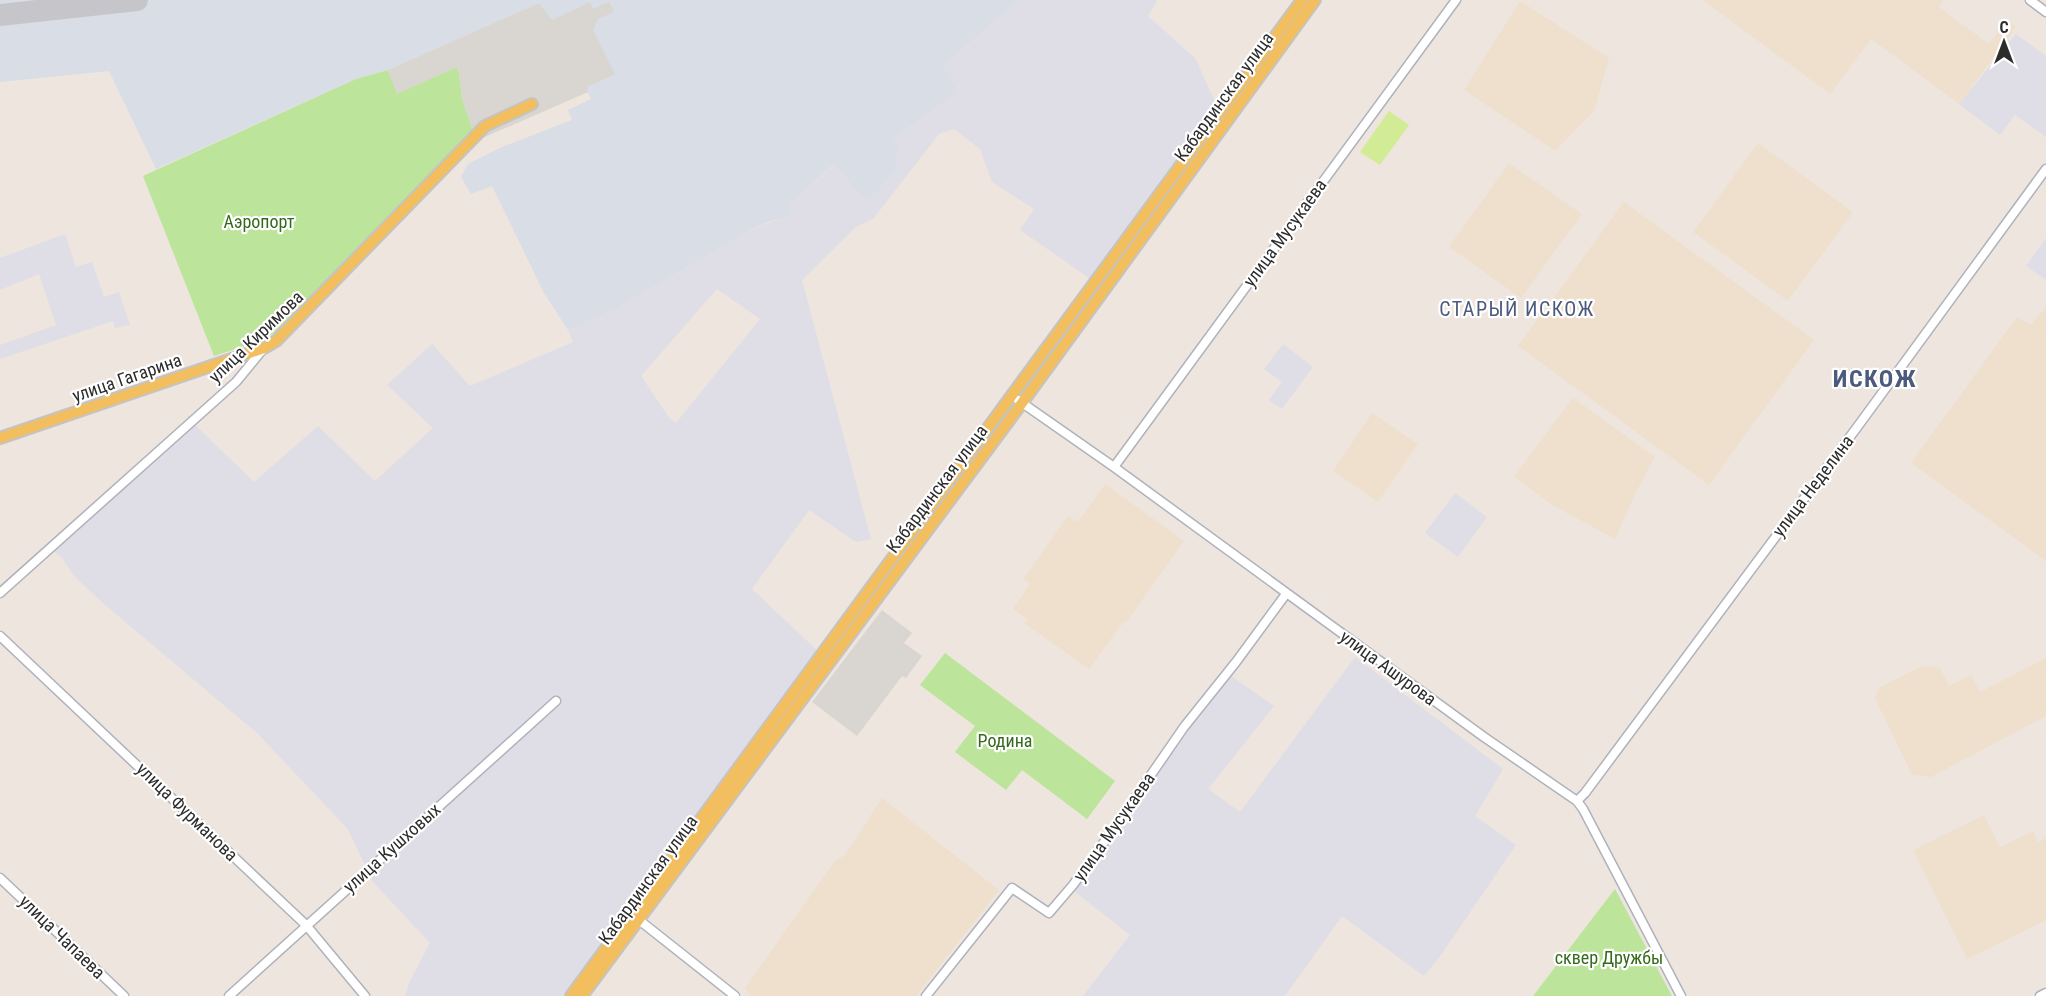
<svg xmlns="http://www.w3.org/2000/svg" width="2046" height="996" viewBox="0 0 2046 996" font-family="'Roboto Condensed',sans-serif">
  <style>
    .industrial { fill: #dfdee6; fill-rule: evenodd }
    .education { fill: #efe0cd }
    .airport { fill: #d9dde6 }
    .green { fill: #bce49a }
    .pitch { fill: #d1ec95 }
    .plaza { fill: #d9d5d1 }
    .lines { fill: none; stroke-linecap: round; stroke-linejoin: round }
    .taxiway { stroke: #c6c6ca; stroke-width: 22 }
    .minor-casing { stroke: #aeb2bc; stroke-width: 11 }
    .major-casing { stroke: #c4c4c4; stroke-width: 14 }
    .minor { stroke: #fff; stroke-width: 8 }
    .major { stroke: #f2be5e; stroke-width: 10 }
    .labels { text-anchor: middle; stroke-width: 4.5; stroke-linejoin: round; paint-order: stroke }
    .street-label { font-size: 18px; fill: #2c2c2c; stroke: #fff }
    .park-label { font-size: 18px; fill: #346a1a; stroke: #fff }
    .neighbourhood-label { font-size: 20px; letter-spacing: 1.5px; fill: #4b5a7d; stroke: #fff }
    .district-label { font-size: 24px; font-weight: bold; letter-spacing: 1.5px; fill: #4b5a7d; stroke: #fff }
  </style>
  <rect width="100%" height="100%" fill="#ede5de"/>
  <!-- industrial -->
  <path class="industrial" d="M834,0H1155L1157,1L1148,16L1195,58L1216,104L1229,92L1095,282L1020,230L1034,209L992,182L980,149L954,129L939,134L873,219L856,227L802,280L871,539L856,542L809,510L752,589L822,655L571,996H405L410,981L430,943L374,883L347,828L257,733L104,604L75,577L62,558L50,548L191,421L254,482L318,426L375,481L433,428L387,385L432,344L470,386L573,342L568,330L615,309L750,230L790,215V205L835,164L865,199L891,139ZM717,289L760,319L676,423L670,419L641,376Z
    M2016,34L2046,56V137L2015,115L2000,135L1959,104Z
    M65,234L76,267L92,262L104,297L119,292L130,325L115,328L113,321L0,359V345L56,325L39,274L0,290V258Z
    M2046,238V280L2026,266Z
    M1283,344L1313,367L1282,409L1269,400L1282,382L1264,369Z
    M1455,493L1487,517L1458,557L1425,533Z
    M1355,657L1503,769L1475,816L1516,845L1441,955L1424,976L1342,916L1285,996H1083L1130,935L1074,891L1164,760L1231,676L1274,706L1208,789L1240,812Z"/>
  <!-- education -->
  <path class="education" d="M1703,0H1943L1939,7L1989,44L2007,20L2016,27L1959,104L1871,39L1830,94Z
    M1520,1L1609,58L1594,111L1555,151L1464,90Z
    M1758,143L1853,212L1788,301L1693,232Z
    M1509,163L1582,214L1521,298L1449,247Z
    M1624,202L1814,340L1709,485L1518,346Z
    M2046,307V561L1911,463L2017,317L2031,325Z
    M1573,398L1655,457L1635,494L1615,539L1554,506L1514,477Z
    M1372,413L1418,444L1378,502L1333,471Z
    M1105,484L1184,541L1127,621L1121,625L1089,669L1024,623L1027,619L1013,609L1030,584L1023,579L1068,516L1078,522Z
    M2046,658V716L1931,777L1912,775L1875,698L1880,687L1922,666L1940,668L1949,686L1971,675L1980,692Z
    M882,798L999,890L916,996H751L745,988L834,862L845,855Z
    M1984,815L2000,847L2033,831L2038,842L2046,838V920L1967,959L1913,850Z"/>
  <!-- airport -->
  <path class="airport" d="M0,0H1018L943,65L957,92L891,139L898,146L895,169L878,191L865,199L834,164L790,205V216L768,222L750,230L615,309L568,330L544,293L492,186L471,194L461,177L468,164L502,147L572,120L568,110L591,99L552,20L539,3L388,70L356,79L156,169L109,71L0,82Z"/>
  <!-- green -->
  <path class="green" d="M457,67L459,72L462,98L473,131L278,330L263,340L214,356L143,176L356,79L388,70L397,93Z
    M945,653L1115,781L1087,819L1022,770L1006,790L955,752L975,726L920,685Z
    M1615,889L1672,996H1533L1608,898Z"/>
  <!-- pitch -->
  <path class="pitch" d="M1389,111L1409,125L1380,165L1360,152Z"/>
  <!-- plaza -->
  <path class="plaza" d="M590,2L593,9L609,2L614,12L598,19L593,30L615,74L587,87L588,92L478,140L473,131L462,98L459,72L457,67L397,94L388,70L539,3L552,20Z
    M882,610L912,633L904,643L922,656L906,678L902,676L857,736L812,702Z"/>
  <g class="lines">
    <!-- taxiway -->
    <path class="taxiway" d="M0,15L137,0"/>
    <!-- minor casing -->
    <g class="minor-casing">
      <path id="minor" d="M2030,0L2046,12
        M1018,400L1114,467L1484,737L1577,801L1583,809L1681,996
        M1114,467L1456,0
        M0,593L236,382L264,348
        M0,636L306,925L365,996
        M1577,801L1585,793L1858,426L2046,169
        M0,878L124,996
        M634,916L735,996
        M229,996L556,701
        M926,996L1012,888L1049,913L1073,885L1115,827L1184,727L1236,662L1286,594
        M2040,996L2046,993"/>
    </g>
    <!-- major casing -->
    <g class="major-casing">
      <path id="major" d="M0,438L264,348L276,341L485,126L532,104
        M571,996L1302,0
        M582,996L1022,403L1315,0"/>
    </g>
    <!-- minor -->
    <use href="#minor" class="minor"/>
    <!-- major -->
    <use href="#major" class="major"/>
  </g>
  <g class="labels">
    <!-- street labels -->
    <g class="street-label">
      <text transform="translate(1224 97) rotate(-54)" y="6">Кабардинская улица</text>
      <text transform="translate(1285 233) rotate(-54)" y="6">улица Мусукаева</text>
      <text transform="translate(256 337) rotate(-44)" y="6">улица Киримова</text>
      <text transform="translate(127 378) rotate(-19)" y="6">улица Гагарина</text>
      <text transform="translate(1813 486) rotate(-53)" y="6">улица Неделина</text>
      <text transform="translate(937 489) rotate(-53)" y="6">Кабардинская улица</text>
      <text transform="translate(1388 668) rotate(36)" y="6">улица Ашурова</text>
      <text transform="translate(187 812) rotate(44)" y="6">улица Фурманова</text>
      <text transform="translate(1114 827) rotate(-55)" y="6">улица Мусукаева</text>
      <text transform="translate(392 848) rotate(-42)" y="6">улица Кушховых</text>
      <text transform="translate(648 880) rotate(-54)" y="6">Кабардинская улица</text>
      <text transform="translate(62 937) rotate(44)" y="6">улица Чапаева</text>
    </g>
    <!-- park labels -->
    <g class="park-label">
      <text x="259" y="228">Аэропорт</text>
      <text x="1005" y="747">Родина</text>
      <text x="1609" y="964">сквер Дружбы</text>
    </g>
    <!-- neighbourhood labels -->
    <g class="neighbourhood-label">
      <text x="1517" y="316">СТАРЫЙ ИСКОЖ</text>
    </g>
    <!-- district labels -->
    <g class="district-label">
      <text x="1875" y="387">ИСКОЖ</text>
    </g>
  </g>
  <!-- north arrow -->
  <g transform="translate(2004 42)" stroke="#ffffff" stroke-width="4.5" paint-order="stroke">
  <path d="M0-4.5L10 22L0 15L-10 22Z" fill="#2c2c2c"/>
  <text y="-9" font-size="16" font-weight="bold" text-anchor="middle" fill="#2c2c2c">С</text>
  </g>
</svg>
